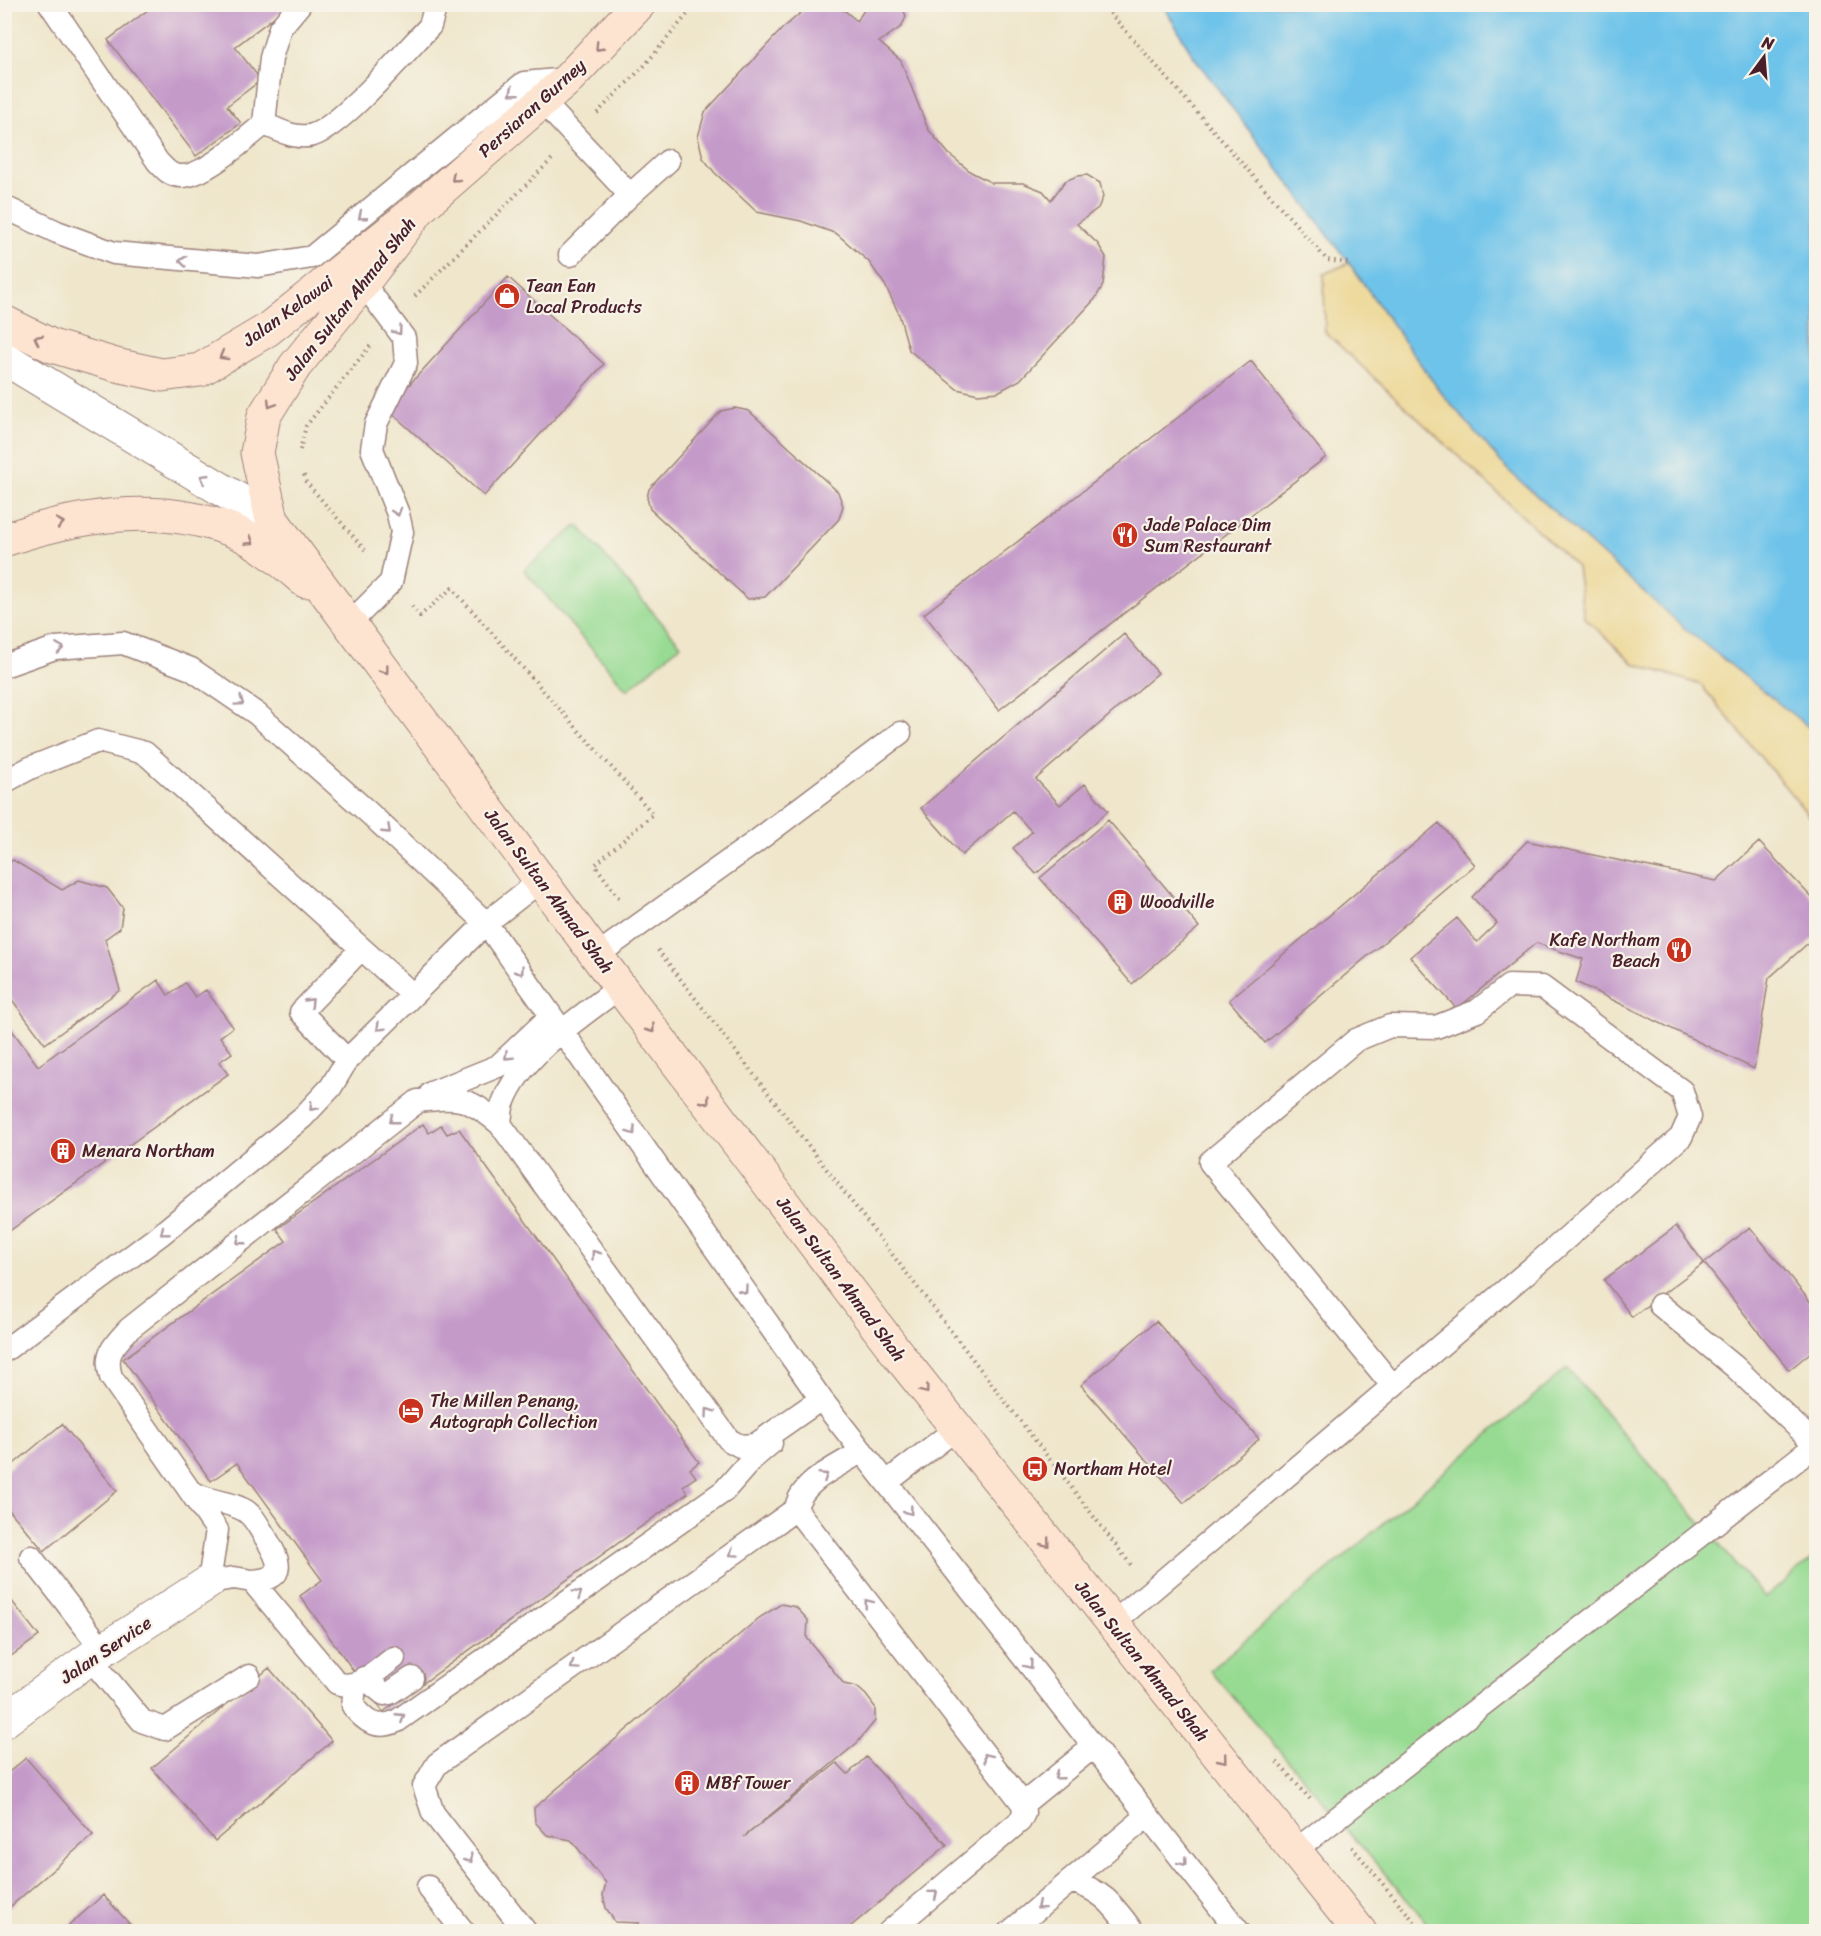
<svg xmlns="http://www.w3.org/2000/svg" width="1821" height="1936" viewBox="0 0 1821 1936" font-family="Sriracha,sans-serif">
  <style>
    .green { fill: #97db93; stroke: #707d5f; stroke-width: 1.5 }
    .sand { fill: #eeda9e; stroke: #9c7c64; stroke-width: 1.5 }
    .water { fill: #6dc3ea; stroke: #5c718a; stroke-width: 1.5 }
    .building { fill: #c49ac9 }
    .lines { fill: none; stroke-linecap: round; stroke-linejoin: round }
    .service-casing { stroke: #9c827b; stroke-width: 25 }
    .minor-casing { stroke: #9c827b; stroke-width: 35 }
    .secondary-casing { stroke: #9c827b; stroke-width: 35 }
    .path { stroke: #9c827b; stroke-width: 4; stroke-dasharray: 1.5 4.5; stroke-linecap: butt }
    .service { stroke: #fff; stroke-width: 22 }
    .minor { stroke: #fff; stroke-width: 33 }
    .secondary { stroke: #fde4d1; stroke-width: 33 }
    .oneway { stroke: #a4827e }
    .oneway2 { stroke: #ae9aa0 }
    .labels { text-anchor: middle; stroke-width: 4.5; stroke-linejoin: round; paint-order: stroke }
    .street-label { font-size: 18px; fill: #4a1f2b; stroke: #f7f3e8 }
    .poi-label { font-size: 18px; fill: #4a1f2b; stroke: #f7f3e8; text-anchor: start }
  </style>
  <rect width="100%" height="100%" fill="#f7f3e8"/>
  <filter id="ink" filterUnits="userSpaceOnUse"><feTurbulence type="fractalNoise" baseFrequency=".0167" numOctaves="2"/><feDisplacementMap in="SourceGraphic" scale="12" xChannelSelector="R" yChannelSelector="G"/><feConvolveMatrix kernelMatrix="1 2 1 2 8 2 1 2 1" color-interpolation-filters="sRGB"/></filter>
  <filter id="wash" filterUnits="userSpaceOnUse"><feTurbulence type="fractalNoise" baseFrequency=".008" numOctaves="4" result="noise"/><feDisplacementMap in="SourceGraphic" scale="24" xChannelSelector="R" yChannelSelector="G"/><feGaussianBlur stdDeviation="1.35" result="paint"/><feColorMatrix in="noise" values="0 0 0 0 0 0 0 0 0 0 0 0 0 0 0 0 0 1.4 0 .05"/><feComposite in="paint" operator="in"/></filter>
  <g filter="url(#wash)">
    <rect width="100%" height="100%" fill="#efe6cb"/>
    <!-- green -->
    <path class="green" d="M578,525L681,645L627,690L524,570Z
      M1567,1368L1765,1598L1816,1555V1931H1434L1210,1670Z"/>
    <!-- sand -->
    <path class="sand" d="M1349,263L1439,390L1508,470L1683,627L1816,733V824L1701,685L1633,663L1584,617L1577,567L1325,332L1324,274Z"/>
    <!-- water -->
    <path class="water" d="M1163,5H1816V733L1683,627L1508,470L1439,390L1349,263L1194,57Z"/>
    <g id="blocks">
      <!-- building -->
      <path class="building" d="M156,4H291L235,47L261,80L227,106L241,123L196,156L108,40Z
        M823,4L845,11L857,21L868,4H902L906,17L901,27L879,42L901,61L928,129L949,154L971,172L992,183H1023L1043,191L1051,200L1065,181L1077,176L1087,175L1100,183L1103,197L1098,208L1077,224L1098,244L1106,257L1103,285L1095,299L1020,380L998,392L978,394L957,389L909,350L899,314L885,285L869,262L837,234L801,221L757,212L715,173L703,158L698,137L705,112L782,29L804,10Z
        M508,277L604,364L484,496L387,409Z
        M1251,361L1326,457L999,710L924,614Z
        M735,408L749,411L838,492L843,506L839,519L765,597L748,599L650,509L647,498L649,489L721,411Z
        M1124,634L1158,673L1036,779L1060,805L1085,784L1108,811L1036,874L1013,848L1032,832L1013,811L962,855L921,808Z
        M1108,820L1199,927L1132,984L1040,878Z
        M1439,823L1475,865L1265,1043L1229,1000Z
        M1527,841L1716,881L1759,842L1816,902V936L1769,978L1754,1069L1576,982L1583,959L1536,943L1457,1009L1410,957L1457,918L1477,942L1497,923L1472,897Z
        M13,860L62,890L79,880L107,888L123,908L120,928L105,939L120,990L45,1044L4,989V866Z
        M158,980L168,995L185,983L195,997L206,990L233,1027L220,1037L232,1053L219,1062L228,1074L8,1232L4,1228V1019L38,1066Z
        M423,1124L429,1133L441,1125L447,1134L459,1129L699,1462L690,1469L696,1477L683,1486L688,1493L383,1712L300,1596L322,1580L237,1463L211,1481L123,1359L286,1241L277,1229Z
        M1676,1226L1704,1263L1750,1227L1816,1309V1348L1789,1370L1704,1263L1632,1317L1604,1280Z
        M1156,1321L1259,1439L1184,1503L1081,1385Z
        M62,1424L117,1491L44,1551L4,1504V1472Z
        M4,1591L39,1636L4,1661Z
        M781,1604L796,1607L808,1620L807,1638L844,1684L857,1687L866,1695L875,1707V1721L857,1743L744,1837L837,1763L848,1774L866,1757L947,1845L844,1932H628L639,1923L615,1922L606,1908L603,1895L606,1883L571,1840L547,1835L535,1822L534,1808L759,1618Z
        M269,1668L332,1741L215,1841L152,1768Z
        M26,1758L93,1835L4,1912V1776Z
        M103,1895L137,1932H62Z"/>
    </g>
  </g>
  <g filter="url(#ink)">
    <use href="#blocks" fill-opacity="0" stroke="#9c827b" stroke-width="1.5"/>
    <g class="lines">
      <!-- service casing -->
      <g class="service-casing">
        <path id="service" d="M50,4L158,162C165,169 170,176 181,176C204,177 245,139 264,124C279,130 296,140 313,135C343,125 405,52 430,26L435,8L433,4
          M542,101L630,195L668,161
          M264,124L271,58L280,28L300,4
          M4,207L57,232L114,253L258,266L312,257L524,83L568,79
          M570,255L630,195
          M350,623L391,582L402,532L398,514L372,449L376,424L406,363L404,338L363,283
          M4,666L55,648L123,643L191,669L257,714L369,813L486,923L821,1399L1239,1932
          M4,782L30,768L98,741L145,753L413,995
          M597,955L754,843L900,733
          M347,1060L301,1012L361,949
          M431,1093L498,1066L551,1016
          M500,1124C501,1116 501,1107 504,1101C522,1054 581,1017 620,987
          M1660,1305L1735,1367L1816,1445
          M4,1351L160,1235L303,1117L331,1087L347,1060L486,923L541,880
          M887,1482L956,1429
          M194,1493C209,1502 227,1501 242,1509C254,1514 259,1528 266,1538C279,1560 289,1579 252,1581
          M796,1509C800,1481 840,1466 862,1451
          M31,1557L103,1650
          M1113,1623L1545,1257L1681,1137L1690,1117L1682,1091L1542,987L1509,986L1477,1011L1436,1027L1390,1026L1356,1040L1210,1162L1392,1385
          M90,1658L142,1721L165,1729L249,1676
          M394,1658C377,1670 358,1691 337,1683L252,1581L234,1578L209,1582L217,1530L111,1377C104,1354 113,1346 129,1329L418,1101C460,1096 467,1097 500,1124L729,1440L740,1446L755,1445L821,1399
          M364,1678L384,1694L390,1693L412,1678
          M355,1685L353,1706C365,1722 377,1730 397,1721L724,1491L752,1459L771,1443
          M1023,1804L1093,1747
          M1296,1850L1816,1445
          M1070,1881C1103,1890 1113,1905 1133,1932
          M428,1887L464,1932
          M526,1932L433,1813L424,1786L437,1764L796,1509L1023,1804L1024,1813L1020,1821L889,1932
          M1010,1932L1147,1816"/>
      </g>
      <!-- minor casing -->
      <g class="minor-casing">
        <path id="minor" d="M4,358L272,520
          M4,1721L90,1658L209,1582"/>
      </g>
      <!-- secondary casing -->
      <g class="secondary-casing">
        <path id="secondary" d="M421,207L363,283L295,366L264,416L257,453L272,520L620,987L900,1357L1360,1932
          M4,322L52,346L116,365L162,375L200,370L267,330L421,207L568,79L639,4
          M4,540C77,515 161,502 234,531C260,542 284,563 305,581"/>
      </g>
      <!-- path -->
      <path class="path" d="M1102,4L1327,260L1349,263
        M597,113L644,66L696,4
        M415,296L552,159
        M300,450L306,426L370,346
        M304,475L306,482L365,550
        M412,606L420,616L452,588L653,814L595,865L619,898
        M658,950L1131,1565
        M1277,1762L1310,1799
        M1352,1847L1423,1932"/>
      <!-- service -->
      <use href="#service" class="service"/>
      <!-- minor -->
      <use href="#minor" class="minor"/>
      <!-- secondary -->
      <use href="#secondary" class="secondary"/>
    </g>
    <!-- one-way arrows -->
    <defs><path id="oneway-chevron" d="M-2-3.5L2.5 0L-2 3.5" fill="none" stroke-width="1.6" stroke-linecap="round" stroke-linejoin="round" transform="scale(1.5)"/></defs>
    <g class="oneway">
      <use href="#oneway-chevron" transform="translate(599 47) rotate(134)"/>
      <use href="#oneway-chevron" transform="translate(455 178) rotate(139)"/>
      <use href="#oneway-chevron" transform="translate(38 339) rotate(-153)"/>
      <use href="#oneway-chevron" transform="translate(223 356) rotate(150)"/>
      <use href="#oneway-chevron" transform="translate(271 404) rotate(121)"/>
      <use href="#oneway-chevron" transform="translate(60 523) rotate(-10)"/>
      <use href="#oneway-chevron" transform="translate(250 541) rotate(33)"/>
      <use href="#oneway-chevron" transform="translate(385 670) rotate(53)"/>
      <use href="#oneway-chevron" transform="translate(651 1029) rotate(53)"/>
      <use href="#oneway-chevron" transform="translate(706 1101) rotate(53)"/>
      <use href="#oneway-chevron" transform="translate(925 1390) rotate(52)"/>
      <use href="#oneway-chevron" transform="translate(1046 1543) rotate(51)"/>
      <use href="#oneway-chevron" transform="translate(1223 1759) rotate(51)"/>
    </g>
    <g class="oneway2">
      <use href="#oneway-chevron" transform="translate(513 92) rotate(141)"/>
      <use href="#oneway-chevron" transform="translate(362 216) rotate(141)"/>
      <use href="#oneway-chevron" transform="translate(183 261) rotate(-174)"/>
      <use href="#oneway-chevron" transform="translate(398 331) rotate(54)"/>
      <use href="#oneway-chevron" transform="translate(204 478) rotate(-149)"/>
      <use href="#oneway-chevron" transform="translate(397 512) rotate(72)"/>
      <use href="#oneway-chevron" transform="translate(60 648) rotate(-8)"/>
      <use href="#oneway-chevron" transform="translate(240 702) rotate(35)"/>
      <use href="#oneway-chevron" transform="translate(387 830) rotate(43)"/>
      <use href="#oneway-chevron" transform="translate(520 971) rotate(55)"/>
      <use href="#oneway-chevron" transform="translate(310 1002) rotate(-46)"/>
      <use href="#oneway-chevron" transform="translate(380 1027) rotate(136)"/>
      <use href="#oneway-chevron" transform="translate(508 1056) rotate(137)"/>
      <use href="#oneway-chevron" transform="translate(313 1107) rotate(133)"/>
      <use href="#oneway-chevron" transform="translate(393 1120) rotate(142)"/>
      <use href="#oneway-chevron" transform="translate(632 1131) rotate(55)"/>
      <use href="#oneway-chevron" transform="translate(164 1232) rotate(141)"/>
      <use href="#oneway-chevron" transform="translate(240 1241) rotate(142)"/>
      <use href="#oneway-chevron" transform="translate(595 1254) rotate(-126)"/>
      <use href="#oneway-chevron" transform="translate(744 1290) rotate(55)"/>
      <use href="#oneway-chevron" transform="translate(709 1412) rotate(-126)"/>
      <use href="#oneway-chevron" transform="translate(824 1476) rotate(-33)"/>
      <use href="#oneway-chevron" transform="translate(909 1511) rotate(52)"/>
      <use href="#oneway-chevron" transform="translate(733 1553) rotate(145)"/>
      <use href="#oneway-chevron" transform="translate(578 1594) rotate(-35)"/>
      <use href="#oneway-chevron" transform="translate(868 1603) rotate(-128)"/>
      <use href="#oneway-chevron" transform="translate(1029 1665) rotate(52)"/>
      <use href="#oneway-chevron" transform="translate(574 1666) rotate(145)"/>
      <use href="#oneway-chevron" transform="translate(401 1717) rotate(-33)"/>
      <use href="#oneway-chevron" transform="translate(987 1757) rotate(-128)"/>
      <use href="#oneway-chevron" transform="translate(1058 1776) rotate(141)"/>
      <use href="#oneway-chevron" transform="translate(469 1859) rotate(52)"/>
      <use href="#oneway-chevron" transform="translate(1183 1862) rotate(52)"/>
      <use href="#oneway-chevron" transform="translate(934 1894) rotate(-40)"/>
      <use href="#oneway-chevron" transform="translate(1040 1906) rotate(140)"/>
    </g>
  </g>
  <!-- icons -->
  <defs>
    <g id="shop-disc" transform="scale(1.35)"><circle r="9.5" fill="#c8321e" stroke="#f7f3e8"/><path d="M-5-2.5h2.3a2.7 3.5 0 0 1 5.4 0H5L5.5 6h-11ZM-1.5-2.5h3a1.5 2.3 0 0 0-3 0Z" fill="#fff"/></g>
    <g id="restaurant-disc" transform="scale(1.35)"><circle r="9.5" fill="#c8321e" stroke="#f7f3e8"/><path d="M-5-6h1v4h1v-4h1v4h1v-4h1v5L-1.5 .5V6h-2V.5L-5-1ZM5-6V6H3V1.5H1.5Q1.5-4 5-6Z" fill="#fff"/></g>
    <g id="building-disc" transform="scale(1.35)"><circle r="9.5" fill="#c8321e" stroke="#f7f3e8"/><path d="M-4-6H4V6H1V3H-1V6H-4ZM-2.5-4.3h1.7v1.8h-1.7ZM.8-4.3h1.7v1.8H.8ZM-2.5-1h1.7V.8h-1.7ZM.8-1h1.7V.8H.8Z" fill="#fff"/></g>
    <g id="hotel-disc" transform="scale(1.35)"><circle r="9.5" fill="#c8321e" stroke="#f7f3e8"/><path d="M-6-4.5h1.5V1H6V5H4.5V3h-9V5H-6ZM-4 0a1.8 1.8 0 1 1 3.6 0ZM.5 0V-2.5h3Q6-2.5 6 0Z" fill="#fff"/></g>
    <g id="bus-disc" transform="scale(1.35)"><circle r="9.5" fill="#c8321e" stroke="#f7f3e8"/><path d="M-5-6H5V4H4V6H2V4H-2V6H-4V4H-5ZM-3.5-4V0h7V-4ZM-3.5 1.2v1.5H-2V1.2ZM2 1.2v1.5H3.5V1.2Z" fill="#fff"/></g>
  </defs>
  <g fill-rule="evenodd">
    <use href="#shop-disc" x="507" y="296"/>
    <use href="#restaurant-disc" x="1125" y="535"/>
    <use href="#building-disc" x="1120" y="902"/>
    <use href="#restaurant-disc" x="1679" y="950"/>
    <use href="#building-disc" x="63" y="1151"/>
    <use href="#hotel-disc" x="411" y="1411"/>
    <use href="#bus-disc" x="1035" y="1469"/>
    <use href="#building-disc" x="687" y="1783"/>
  </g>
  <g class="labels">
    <!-- street labels -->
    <g class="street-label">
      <text transform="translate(532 108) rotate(-42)" y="6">Persiaran Gurney</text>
      <text transform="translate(350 299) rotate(-52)" y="6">Jalan Sultan Ahmad Shah</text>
      <text transform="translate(288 311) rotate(-36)" y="6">Jalan Kelawai</text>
      <text transform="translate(549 891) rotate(53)" y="6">Jalan Sultan Ahmad Shah</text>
      <text transform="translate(841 1279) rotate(53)" y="6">Jalan Sultan Ahmad Shah</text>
      <text transform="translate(106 1650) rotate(-34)" y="6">Jalan Service</text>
      <text transform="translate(1142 1661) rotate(51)" y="6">Jalan Sultan Ahmad Shah</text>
    </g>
    <!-- poi labels -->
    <g class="poi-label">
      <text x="526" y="292">Tean Ean<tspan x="526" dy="21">Local Products</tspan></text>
      <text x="1144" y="531">Jade Palace Dim<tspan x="1144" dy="21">Sum Restaurant</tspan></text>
      <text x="1140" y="908">Woodville</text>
      <text x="1660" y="946" text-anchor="end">Kafe Northam<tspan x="1660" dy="21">Beach</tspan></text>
      <text x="82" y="1157">Menara Northam</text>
      <text x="430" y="1407">The Millen Penang,<tspan x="430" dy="21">Autograph Collection</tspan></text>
      <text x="1054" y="1475">Northam Hotel</text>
      <text x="706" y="1789">MBf Tower</text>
    </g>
  </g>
  <!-- margin -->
  <rect width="1821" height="1936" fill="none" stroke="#f7f3e8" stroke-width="24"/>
  <!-- north arrow -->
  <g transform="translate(1764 57) rotate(16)" stroke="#f7f3e8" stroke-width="4.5" paint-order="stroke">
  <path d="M0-4.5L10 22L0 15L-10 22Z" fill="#4a1f2b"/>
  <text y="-9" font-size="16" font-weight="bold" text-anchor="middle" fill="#4a1f2b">N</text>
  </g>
</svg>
